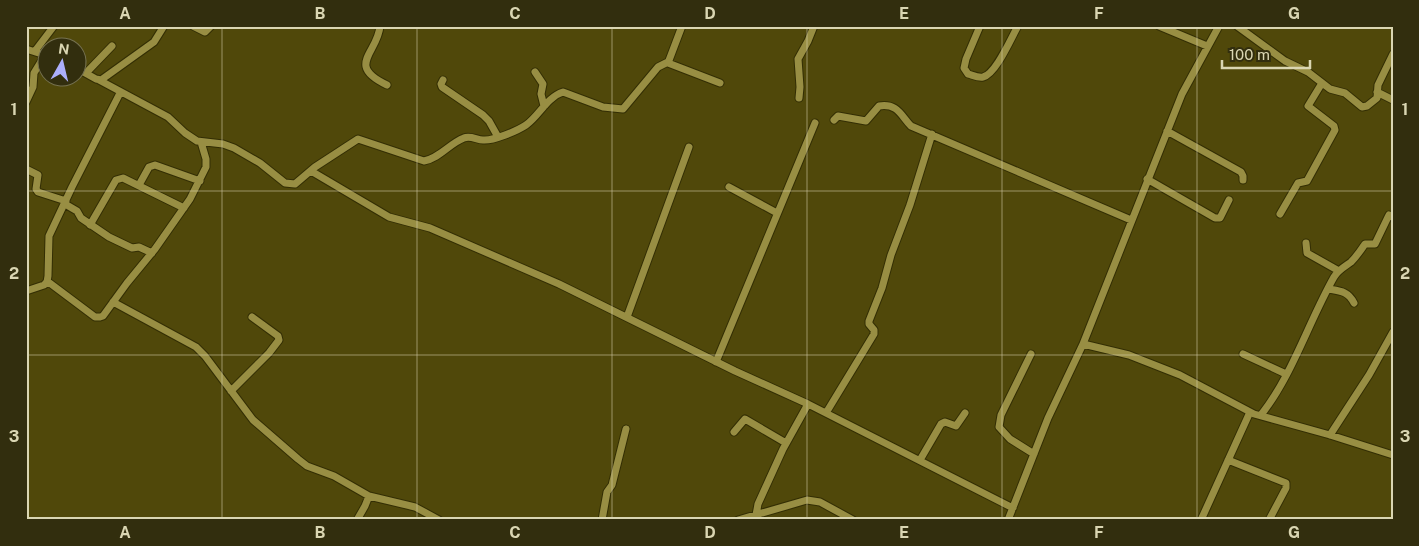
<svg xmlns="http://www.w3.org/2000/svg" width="1419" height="546" viewBox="0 0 1419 546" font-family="'Public Sans',sans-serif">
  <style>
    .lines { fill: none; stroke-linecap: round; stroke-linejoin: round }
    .minor-casing { stroke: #332e04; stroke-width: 9 }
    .minor { stroke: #988e43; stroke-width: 7 }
    .grid { fill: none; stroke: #dad6b2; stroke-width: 1; stroke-opacity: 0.55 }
    .neatline { fill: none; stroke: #dad6b2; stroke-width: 2 }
    .grid-label { font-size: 16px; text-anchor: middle; font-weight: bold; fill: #dad6b2 }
  </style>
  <rect width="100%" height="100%" fill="#50480a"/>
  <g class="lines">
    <!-- minor casing -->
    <g class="minor-casing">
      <path id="minor" d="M193,26L205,32L211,26
        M380,26C378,53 345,65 387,85
        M682,26L668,63L720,83
        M980,26L966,59L964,68L968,74C972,75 978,78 983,77C996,74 1011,38 1018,26
        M1159,26L1207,46
        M1237,26L1285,61L1308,72L1330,89L1345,93L1362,107L1367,106L1377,98L1378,85L1393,54
        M26,49L48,56
        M35,51L54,26
        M78,69L96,79L101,80L154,42L164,26
        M535,72L543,84L541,94L544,106
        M86,73L112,46
        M99,80L168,117L185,133L197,141L223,144L234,148L260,163L285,183L295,184L315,167L358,139L424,161C440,158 450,143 464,138C470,135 477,140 483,140C493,141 517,131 526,125C539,116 547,97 563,92L603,107L623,109L658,67L668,62
        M443,80L441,84L442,87L483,115L489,121L498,137
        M1377,92L1393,100
        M799,98L800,87L798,59L808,41L814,26
        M26,102L33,87L34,73L45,55
        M834,120L838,116L866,121L879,106C898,103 901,116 911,126L1131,220
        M1167,131L1241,172L1243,176V180
        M26,169L38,175L36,189L38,192L66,201
        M311,171L389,217L430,228L559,284L735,371L808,404L1013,508
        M1147,179L1215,218H1220L1229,200
        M139,185L149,167L155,165L200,181
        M729,187L777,213
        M65,204L77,211L81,218L109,237L132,248L139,247L152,253
        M1280,214L1298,183L1307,181L1335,130L1334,126L1308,106L1322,83
        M90,225L116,180L123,178L184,208
        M1306,243L1307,253L1339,271
        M47,281L95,317H100L103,316L127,283L155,249L190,199L206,167V159L201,142
        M1328,289C1340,291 1348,291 1354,303
        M26,291L44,285L47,282L48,276L49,236L72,187L120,93
        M113,302L196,347L205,356L253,420L298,459L307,466L334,476L369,496L415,507L439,520
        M627,317L689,147
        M1083,344L1129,355L1180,375L1254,414L1330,435L1393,455
        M1031,354L1001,415L999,427L1010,439L1034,454
        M1243,354L1286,374
        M716,362L815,123
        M231,391L269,353L279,340L278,336L252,317
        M826,413L874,334V330L869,324V321L882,288L891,255L910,205L932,134
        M1261,415C1293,374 1308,323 1334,277C1338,270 1344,267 1351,262C1356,257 1361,250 1365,244H1375L1388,217L1389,215L1393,217
        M734,432L745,419L786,443
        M1330,435L1369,375L1393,332
        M920,460L941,424L945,422L956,426L965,413
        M1228,460L1286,483V488L1269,520
        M756,515L758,504L783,449L808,404
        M357,520L365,506L369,496
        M602,520L607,492L612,485L626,429
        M738,520L807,500L820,502L853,520
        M1008,520L1048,418L1083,344L1182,94L1219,26
        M1201,520L1250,412"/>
    </g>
    <!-- minor -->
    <use href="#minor" class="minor"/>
  </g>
  <!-- grid -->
  <path class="grid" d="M222,26V520M417,26V520M612,26V520M807,26V520M1002,26V520M1197,26V520M26,191H1393M26,355H1393"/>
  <!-- border -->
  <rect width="1419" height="546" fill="none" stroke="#322e0e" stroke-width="55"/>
  <!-- north arrow -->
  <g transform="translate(62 62) rotate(8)"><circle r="24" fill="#322e0e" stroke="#757150"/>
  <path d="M0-4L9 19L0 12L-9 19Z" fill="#acaffb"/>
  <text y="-8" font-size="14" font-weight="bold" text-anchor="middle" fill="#dad6b2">N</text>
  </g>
  <!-- scale -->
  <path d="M1222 60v8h88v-8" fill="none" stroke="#dad6b2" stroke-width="2.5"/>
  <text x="1229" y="60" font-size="15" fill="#dad6b2" stroke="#322e0e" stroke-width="4" paint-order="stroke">100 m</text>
  <rect x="28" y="28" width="1364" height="490" class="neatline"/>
  <g class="grid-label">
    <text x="125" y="19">A</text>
    <text x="320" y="19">B</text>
    <text x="515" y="19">C</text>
    <text x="710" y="19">D</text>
    <text x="904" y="19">E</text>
    <text x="1099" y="19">F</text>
    <text x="1294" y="19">G</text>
    <text x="14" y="115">1</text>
    <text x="1405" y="115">1</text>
    <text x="14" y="279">2</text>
    <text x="1405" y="279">2</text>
    <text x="14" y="442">3</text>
    <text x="1405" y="442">3</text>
    <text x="125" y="538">A</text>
    <text x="320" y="538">B</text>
    <text x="515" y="538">C</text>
    <text x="710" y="538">D</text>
    <text x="904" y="538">E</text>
    <text x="1099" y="538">F</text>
    <text x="1294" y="538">G</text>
  </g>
</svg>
